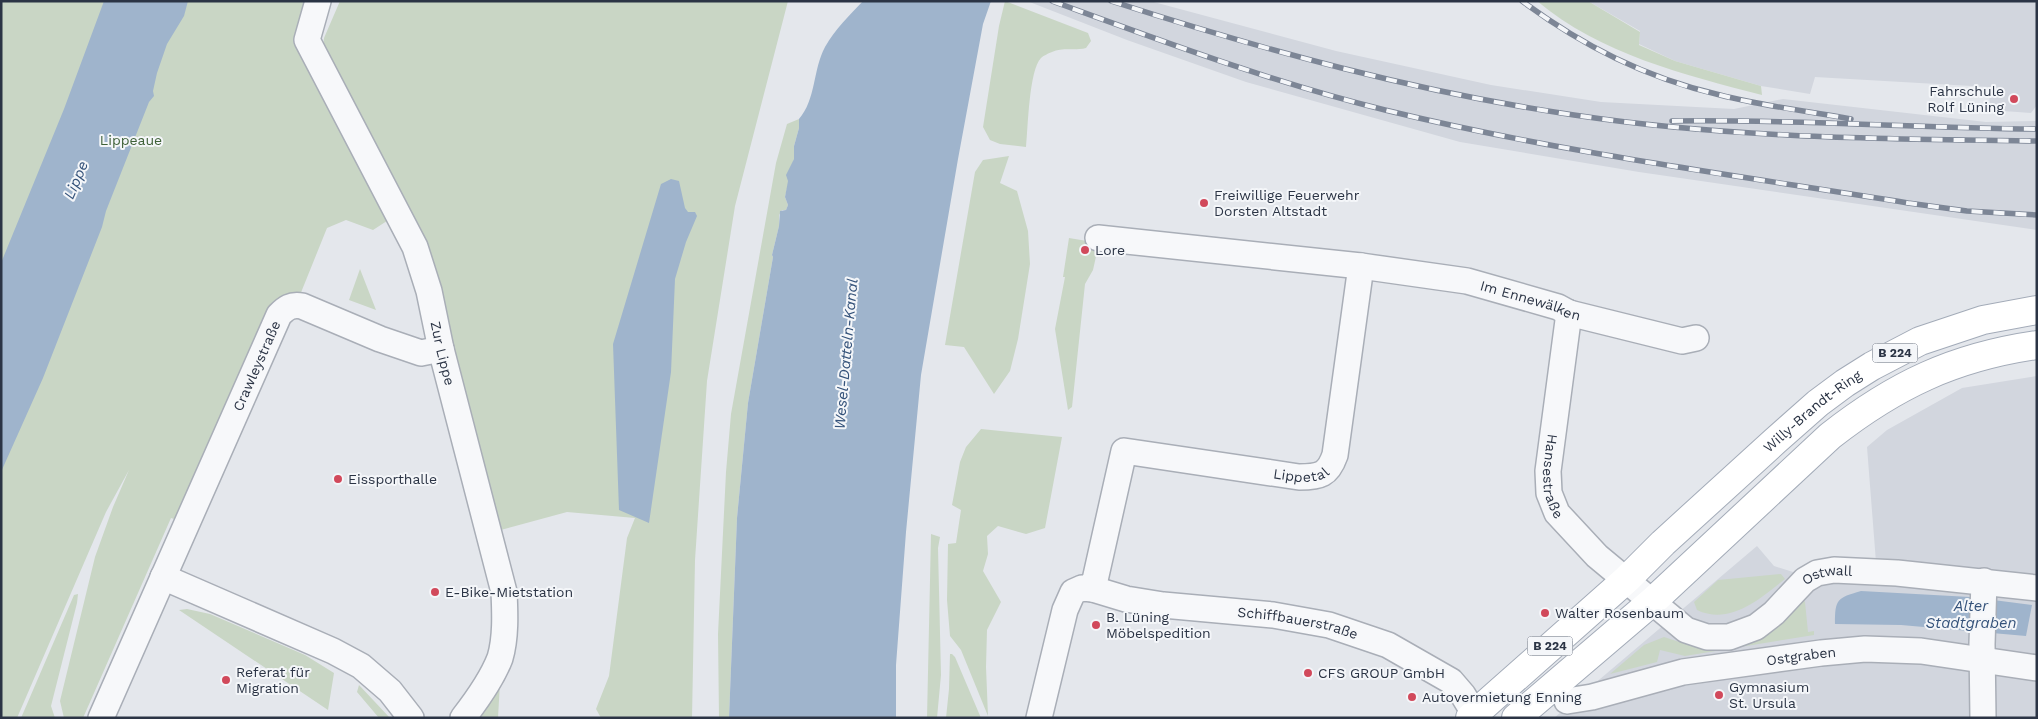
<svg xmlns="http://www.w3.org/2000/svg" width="2038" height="719" viewBox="0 0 2038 719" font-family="'Work Sans',sans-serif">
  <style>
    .built { fill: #d2d6de }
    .green { fill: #c9d6c5 }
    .water { fill: #9fb4cc }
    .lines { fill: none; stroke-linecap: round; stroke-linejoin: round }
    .minor-casing { stroke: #a9aeb7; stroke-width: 28 }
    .major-casing { stroke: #a3abb8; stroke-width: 30 }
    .minor { stroke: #f7f8fa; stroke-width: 25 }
    .major { stroke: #fff; stroke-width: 28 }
    .rail-casing { stroke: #7d8696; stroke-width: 5.5 }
    .rail { stroke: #f4f6f9; stroke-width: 4; stroke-dasharray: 11; stroke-linecap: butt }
    .poi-dot { fill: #d1495b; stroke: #f4f6f9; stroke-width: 2 }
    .labels { text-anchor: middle; stroke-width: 4; stroke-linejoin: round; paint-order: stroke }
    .shield { fill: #f4f6f9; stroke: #676e7b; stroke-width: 1 }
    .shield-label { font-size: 12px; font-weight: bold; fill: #2b3445 }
    .poi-label { font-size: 14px; fill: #2b3445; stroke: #f4f6f9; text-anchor: start }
    .park-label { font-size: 14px; fill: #3f6138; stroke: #f4f6f9 }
    .street-label { font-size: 14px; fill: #2b3445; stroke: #f4f6f9 }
    .water-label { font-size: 15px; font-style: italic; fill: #34527a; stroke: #f4f6f9 }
  </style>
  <rect width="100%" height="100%" fill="#e4e7ec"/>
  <!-- built -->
  <path class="built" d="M1027,1H1150L1336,51L1491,85L1601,102L1734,109L1783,99L1986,122L2037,121V230L1639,172L1460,142L1246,82L1127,40Z
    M1588,1H2037V105L2031,113L1990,110L1989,87L1815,77L1810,94L1761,86L1675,61L1639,44L1640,31Z
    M2037,376V718H1554L1757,546L1774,566L1793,572L1833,560L1876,562L1867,447L1887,430L1962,388Z"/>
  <!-- green -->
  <path class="green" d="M1,1H318L301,58L304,56L315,83L390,219L373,230L346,220L327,228L300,295L280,297L269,306L177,520L171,518L83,718H64L60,701L95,557L113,507L129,470L106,512L17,718H1Z
    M340,1H788L735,206L707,381L695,560L692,718H601L596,709L609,676L627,538L635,518L567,512L497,531L461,392L430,251L323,48L324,38Z
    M1005,1L1088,33L1091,41L1086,48C1075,51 1062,47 1052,52C1049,53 1043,56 1041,58C1029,70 1028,128 1026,147L1000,144L990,140L983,127L999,26Z
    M1537,1H1588L1640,32L1639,45L1675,61L1761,86L1762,95C1685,75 1600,54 1537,1Z
    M799,119V128L794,146V159L785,197L788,205L786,210H782L779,215V226L772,255L773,257L748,403L737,518L729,718H719L718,634L726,472L731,414L776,163L787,124Z
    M1009,156L1000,183L1017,191L1028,231L1030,264L1018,339L1010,371L994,394L964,347L945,345L975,172L983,160Z
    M1069,238L1099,243L1093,270L1085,284L1072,407L1068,410L1055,329L1065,277H1063Z
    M360,269L376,310L349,300Z
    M981,429L1062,437L1045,528L1026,534L998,526L987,536L988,554L983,571L1001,602L987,630L986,667L988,716L961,650L950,636L947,600L948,544L956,543L961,510L952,505L960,462L966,447Z
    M931,534L940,537L938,548L941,675L937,718H927Z
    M1781,574L1785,579C1761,598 1730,626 1697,610L1694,602L1718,580Z
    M78,594L77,603L51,706L55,718H21L74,595Z
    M1801,597L1805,602L1808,632L1814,631V635L1685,656L1660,650L1657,662L1610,674L1644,645L1664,637L1701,649L1732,647Z
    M187,609L210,614L305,655L334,673L328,710L179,610Z
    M950,654H952L955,657L981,718H946L949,689Z
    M500,682L498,718H480Z
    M359,685L390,718H379L357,692Z"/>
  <!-- water -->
  <path class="water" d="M104,1H188L184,16L167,44L157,73L153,91L154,96L149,102L106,211L102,227L43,378L1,472V263L64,109Z
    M863,1H991L983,24L958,159L921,375L906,532L896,665V718H729L737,518L748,403L773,257L772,255L779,226L780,211L786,210L788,205L785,197L788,181L786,175L794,159V146L799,128V119C816,100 813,69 825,47C835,29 850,15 863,1Z
    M671,179L679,181L685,208L688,212H695L697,216L686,242L675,279L671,372L649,523L619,510L613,344L661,184Z
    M1861,591L1970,597L2032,605L2026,636L1901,625L1835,624C1835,599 1837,598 1861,591Z"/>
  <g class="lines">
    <!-- minor casing -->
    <g class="minor-casing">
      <g id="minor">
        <path id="s1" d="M318,1L307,40L415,247L429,291L441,349L504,592C505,613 506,638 500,658C492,679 477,700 463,718"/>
        <path id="s2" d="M1098,238L1361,266L1467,281L1558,307L1569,313L1682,341L1696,338"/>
        <path id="s3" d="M1569,313L1548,471L1549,493L1557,513L1597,556L1686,630L1707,637H1729L1756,627L1774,613L1805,580L1817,573L1834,570L1897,573L2037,588"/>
        <path d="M163,577L333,651L361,666L390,691L411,718"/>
        <path id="s4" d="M1093,589L1126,599L1163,605L1273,615L1329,625L1388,645L1451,681L1463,695L1477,718"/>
        <path id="s5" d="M1567,701L1592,697L1683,672L1821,653L1865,649L1921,651L2037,668"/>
        <path id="s6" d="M101,718L279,315C286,308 291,304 302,306L380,339L421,353L441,349"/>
        <path id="s7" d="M1039,718L1065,610L1073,592L1082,588L1093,589L1124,451L1299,477C1320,477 1328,475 1335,455L1361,266"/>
        <path d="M1983,718L1982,644L1984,581"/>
      </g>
    </g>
    <!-- major casing -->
    <g class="major-casing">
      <g id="major">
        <path id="s8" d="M1470,718L1627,579L1663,543L1775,441L1818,403L1845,383L1872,366L1920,341L1983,320L2037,310"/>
        <path d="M1516,718L1653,601L1830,436C1895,385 1954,357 2037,345"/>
      </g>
    </g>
    <!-- minor -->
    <use href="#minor" class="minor"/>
    <!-- major -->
    <use href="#major" class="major"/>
    <!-- rail casing -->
    <g class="rail-casing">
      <path id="rail" d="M1052,1C1162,41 1271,82 1385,110C1557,152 1734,175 1908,203L1967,211L2037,215
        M1111,1C1263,50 1417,92 1574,115C1727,138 1883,139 2037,141
        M1522,1C1583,46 1646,78 1720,95C1763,106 1807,111 1851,119
        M1672,121C1794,119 1915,128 2037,129"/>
    </g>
    <!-- rail -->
    <use href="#rail" class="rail"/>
  </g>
  <!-- markers -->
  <g class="poi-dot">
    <circle cx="2014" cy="99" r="5"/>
    <circle cx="1204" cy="203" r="5"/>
    <circle cx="1085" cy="250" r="5"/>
    <circle cx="338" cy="479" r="5"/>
    <circle cx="435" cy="592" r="5"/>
    <circle cx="1545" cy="613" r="5"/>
    <circle cx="1096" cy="625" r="5"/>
    <circle cx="1308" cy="673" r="5"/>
    <circle cx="226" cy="680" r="5"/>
    <circle cx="1719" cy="695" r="5"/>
    <circle cx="1412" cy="697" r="5"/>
  </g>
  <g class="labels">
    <!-- shield labels -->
    <g class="shield">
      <rect x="1872.5" y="343.5" width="45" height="19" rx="4"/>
      <rect x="1527.5" y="636.5" width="45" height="19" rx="4"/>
    </g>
    <g class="shield-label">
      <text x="1895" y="357">B 224</text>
      <text x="1550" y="650">B 224</text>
    </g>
    <!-- poi labels -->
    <g class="poi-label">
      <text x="2004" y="96" text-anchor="end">Fahrschule<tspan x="2004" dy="16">Rolf Lüning</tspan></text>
      <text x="1214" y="200">Freiwillige Feuerwehr<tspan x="1214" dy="16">Dorsten Altstadt</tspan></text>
      <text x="1095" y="255">Lore</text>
      <text x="348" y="484">Eissporthalle</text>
      <text x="445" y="597">E-Bike-Mietstation</text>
      <text x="1555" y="618">Walter Rosenbaum</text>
      <text x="1106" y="622">B. Lüning<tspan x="1106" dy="16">Möbelspedition</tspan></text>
      <text x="236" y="677">Referat für<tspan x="236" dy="16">Migration</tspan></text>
      <text x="1318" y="678">CFS GROUP GmbH</text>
      <text x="1729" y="692">Gymnasium<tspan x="1729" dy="16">St. Ursula</tspan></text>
      <text x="1422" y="702">Autovermietung Enning</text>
    </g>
    <!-- park labels -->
    <g class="park-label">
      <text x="131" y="145">Lippeaue</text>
    </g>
    <!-- street labels -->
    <g class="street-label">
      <text dy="5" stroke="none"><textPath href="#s2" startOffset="438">Im Ennewälken</textPath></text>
      <text dy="5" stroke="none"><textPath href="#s1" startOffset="384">Zur Lippe</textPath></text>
      <text dy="5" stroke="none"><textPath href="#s6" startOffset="385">Crawleystraße</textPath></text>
      <text dy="5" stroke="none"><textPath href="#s8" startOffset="460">Willy-Brandt-Ring</textPath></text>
      <text dy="5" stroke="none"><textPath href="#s7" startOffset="472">Lippetal</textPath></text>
      <text dy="5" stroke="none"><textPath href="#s3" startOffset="165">Hansestraße</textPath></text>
      <text dy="5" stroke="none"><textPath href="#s3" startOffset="542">Ostwall</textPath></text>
      <text dy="5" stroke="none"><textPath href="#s4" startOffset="208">Schiffbauerstraße</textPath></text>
      <text dy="5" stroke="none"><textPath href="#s5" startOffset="239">Ostgraben</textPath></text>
    </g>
    <!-- water labels -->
    <g class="water-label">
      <text transform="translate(76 180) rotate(-67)" y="5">Lippe</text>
      <text transform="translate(846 354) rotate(-85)" y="5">Wesel-Datteln-Kanal</text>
      <text x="1971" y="611">Alter<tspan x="1971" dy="17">Stadtgraben</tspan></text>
    </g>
  </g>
  <!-- border -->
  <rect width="2038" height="719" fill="none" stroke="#2b3445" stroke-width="5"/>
</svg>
